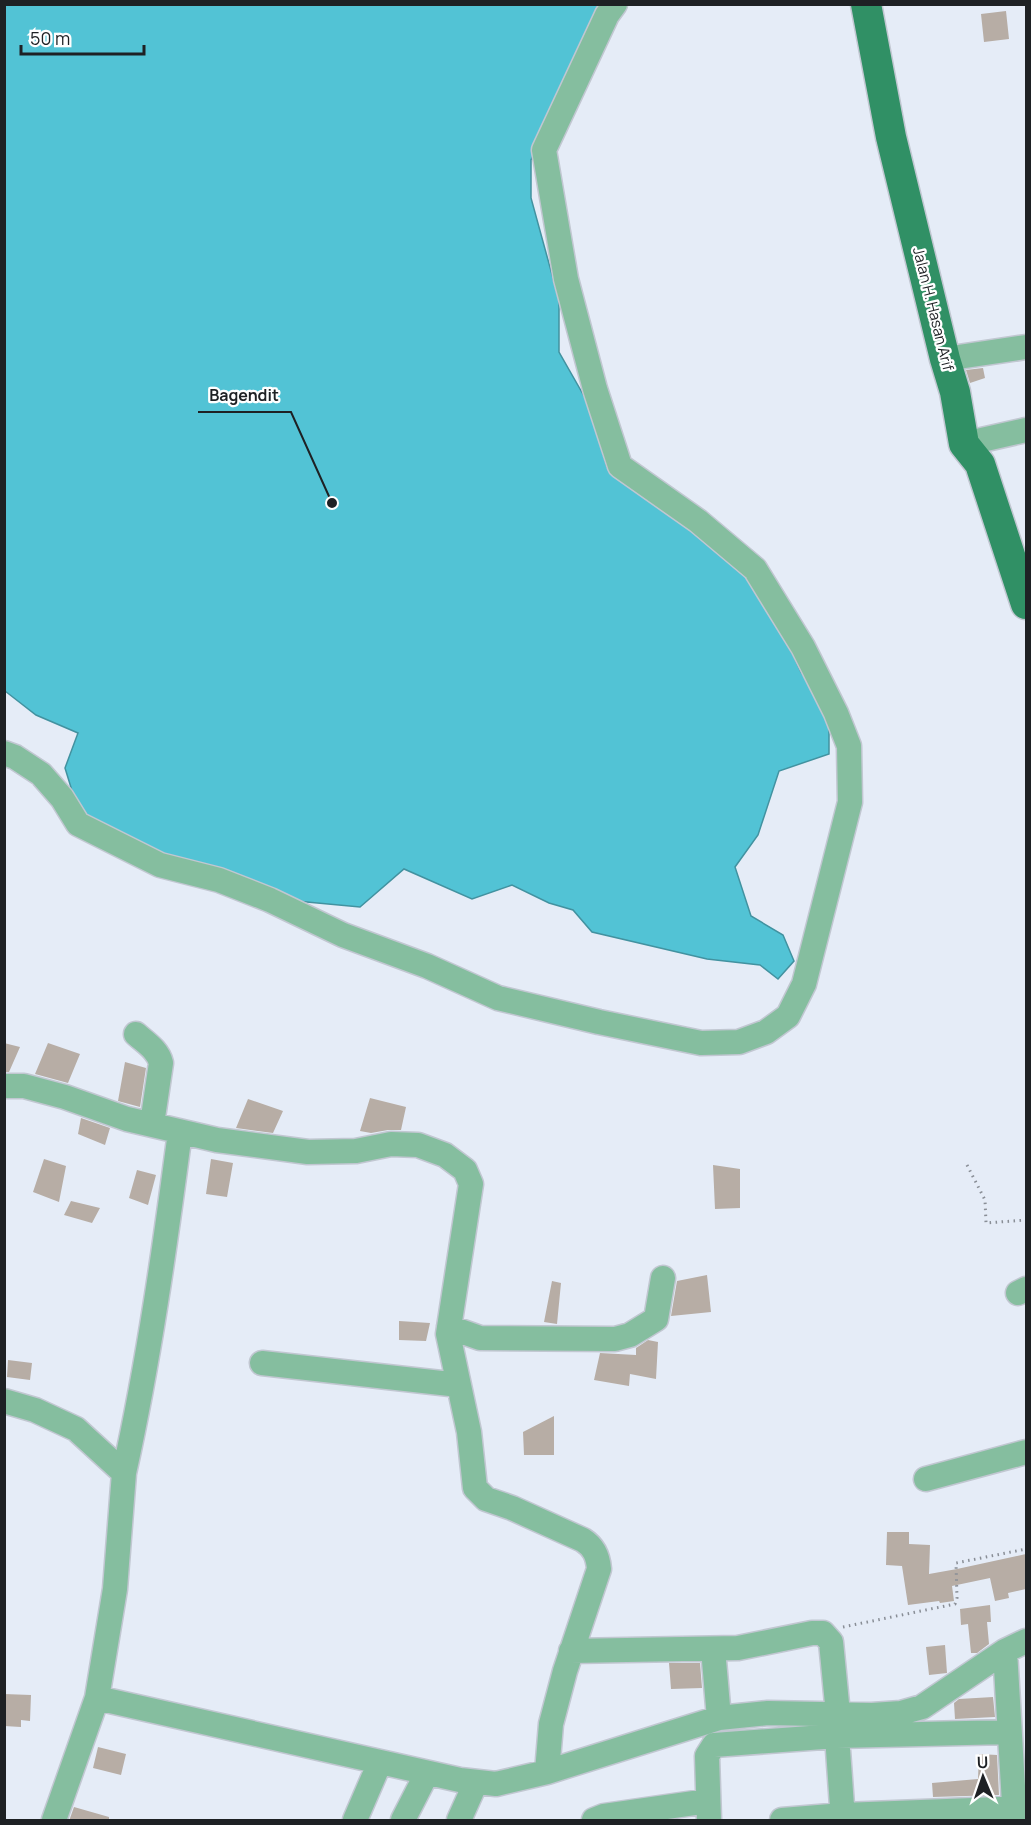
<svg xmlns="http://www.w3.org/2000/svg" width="1031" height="1825" viewBox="0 0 1031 1825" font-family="Manrope,sans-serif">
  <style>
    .water { fill: #52c3d5; stroke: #4292a0; stroke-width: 1.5 }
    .building { fill: #b7ada5 }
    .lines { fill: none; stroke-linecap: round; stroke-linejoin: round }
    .minor-casing { stroke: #c1c7d1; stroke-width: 27 }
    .major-casing { stroke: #c1c7d1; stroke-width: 33 }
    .path { stroke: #898e96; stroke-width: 3; stroke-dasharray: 1.5 4.5; stroke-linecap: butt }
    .minor { stroke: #85be9f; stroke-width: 24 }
    .major { stroke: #309065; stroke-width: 30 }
    .labels { text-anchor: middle; stroke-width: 4.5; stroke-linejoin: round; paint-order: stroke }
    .street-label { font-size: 15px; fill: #1e2124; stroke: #fff }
    .leader { fill: none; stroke: #1e2124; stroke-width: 2 }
    .callout-dot { fill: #1e2124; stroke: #fff; stroke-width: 2 }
    .callout-label { font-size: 16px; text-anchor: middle; font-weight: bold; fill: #1e2124; stroke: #fff; stroke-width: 4.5; stroke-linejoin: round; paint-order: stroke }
  </style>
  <rect width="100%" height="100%" fill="#e5ecf7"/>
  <!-- water -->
  <path class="water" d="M4,5H606L571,70L531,160V198L559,300V352L588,403L607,467L711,539L768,601L801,672L829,712V754L779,771L758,835L735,867L751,916L783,935L794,961L778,979L760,965L707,959L592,932L573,910L549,903L512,885L472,899L404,869L360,907L296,901L85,833L65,768L78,733L36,715L5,691Z"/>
  <!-- building -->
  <path class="building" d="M1006,11L1009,39L984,42L981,14Z
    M983,368L985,378L970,383L966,370Z
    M4,1043L20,1047L9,1072H4Z
    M48,1043L80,1054L68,1083L35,1074Z
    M125,1062L146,1068L140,1107L118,1101Z
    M370,1098L406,1107L401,1130H388L371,1133L360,1131Z
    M248,1099L283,1111L273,1133L236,1128Z
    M81,1118L110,1128L105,1145L78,1134Z
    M44,1159L66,1166L59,1202L33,1192Z
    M211,1159L233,1163L227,1197L206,1194Z
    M713,1165L740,1169V1208L715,1209Z
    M137,1170L156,1175L148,1205L129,1198Z
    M71,1201L100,1208L92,1223L64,1215Z
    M707,1275L711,1312L671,1316L677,1281Z
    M552,1281L561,1283L557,1324L544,1322Z
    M399,1321L430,1323L426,1341L399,1340Z
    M648,1340L658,1342L656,1379L630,1374L629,1386L594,1380L600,1353L636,1355V1348Z
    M8,1360L32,1363L30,1380L7,1377Z
    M554,1416V1455H524L523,1432Z
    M887,1532H909V1544L930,1545L929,1574L957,1569L1026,1554V1589L1008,1593L1009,1598L995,1601L990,1578L952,1586L954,1601L940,1603L939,1601L908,1605L902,1566L886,1565Z
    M990,1605L991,1622H987L989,1644L977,1653H971L968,1624L961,1625L960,1609Z
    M945,1645L947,1673L929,1675L926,1647Z
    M669,1663H700L702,1688L671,1689Z
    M4,1694L31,1695L30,1721L21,1720V1727L4,1726Z
    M993,1697L995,1717L955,1719L954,1703L959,1699Z
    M98,1747L126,1754L121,1775L93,1768Z
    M979,1754L997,1755L999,1795L933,1797L932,1783L978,1779Z
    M74,1807L109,1817V1821H69Z"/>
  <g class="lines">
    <!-- minor casing -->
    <g class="minor-casing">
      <path id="minor" d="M945,359L1026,347
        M964,444L1026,430
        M4,753L15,757L41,774L62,798L78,824L160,865L219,880L270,900L343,935L427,966L498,998L599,1022L701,1043L739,1042L766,1032L788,1016L804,984L850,802L849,746L836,713L803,647L755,569L698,521L620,466L595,389L566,279L544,150L607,15L615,4
        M136,1034C146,1043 158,1050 161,1063L152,1124
        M4,1086H24L65,1097L127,1119L217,1140L308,1152L356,1151L391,1144L418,1145L445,1155L465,1170L471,1184L448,1334L469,1432L475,1488L486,1499L512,1508L583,1540C594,1547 598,1556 599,1569L565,1671L551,1724L547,1772
        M1018,1293L1026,1289
        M449,1327L480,1338L615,1339L630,1335L656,1319L663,1278
        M262,1363L459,1385
        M4,1401L35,1410L76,1429L124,1473L115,1589L97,1698L54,1820
        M124,1473C149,1360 165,1246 180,1132
        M926,1479L1026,1452
        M713,1649L719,1718
        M571,1651L738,1648L812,1633H823L831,1642L838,1714
        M1005,1651L1015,1820
        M97,1698L460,1780L496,1784L547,1772L719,1718L768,1713L872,1715L901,1713L922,1707L1005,1651L1026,1641
        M837,1736L843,1820
        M355,1820L380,1762
        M403,1820L427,1773
        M459,1820L476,1782
        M594,1820L604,1816L708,1801
        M709,1820L707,1756L714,1745L837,1736L1009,1732
        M782,1820L843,1815L1026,1808"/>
    </g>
    <!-- major casing -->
    <g class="major-casing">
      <path id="major" d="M866,4L891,137L945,359L955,392L964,444L980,464L1026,604"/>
    </g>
    <!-- path -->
    <path class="path" d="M967,1165L985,1200L986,1223L1026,1220
      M843,1627L955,1604L957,1598L956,1563L1026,1549"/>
    <!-- minor -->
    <use href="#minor" class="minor"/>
    <!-- major -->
    <use href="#major" class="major"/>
  </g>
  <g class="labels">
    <!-- street labels -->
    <g class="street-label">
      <text transform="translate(933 309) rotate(76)" y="5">Jalan H. Hasan Arif</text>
    </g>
  </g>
  <!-- callouts -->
  <path class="leader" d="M332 503L291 412H198"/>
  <circle class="callout-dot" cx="332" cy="503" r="6"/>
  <g class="callout-label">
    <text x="244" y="401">Bagendit</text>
  </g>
  <!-- border -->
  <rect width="1031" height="1825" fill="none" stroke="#1e2124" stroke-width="12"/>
  <!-- north arrow -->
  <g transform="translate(983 1777) rotate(358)" stroke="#ffffff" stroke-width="4.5" paint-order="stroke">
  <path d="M0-4.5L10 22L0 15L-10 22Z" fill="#1e2124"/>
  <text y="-9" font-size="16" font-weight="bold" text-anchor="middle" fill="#1e2124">U</text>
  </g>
  <!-- scale -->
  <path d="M21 45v9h123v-9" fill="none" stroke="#1e2124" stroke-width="3"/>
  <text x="30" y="45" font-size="18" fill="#1e2124" stroke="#ffffff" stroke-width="4.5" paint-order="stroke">50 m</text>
</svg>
